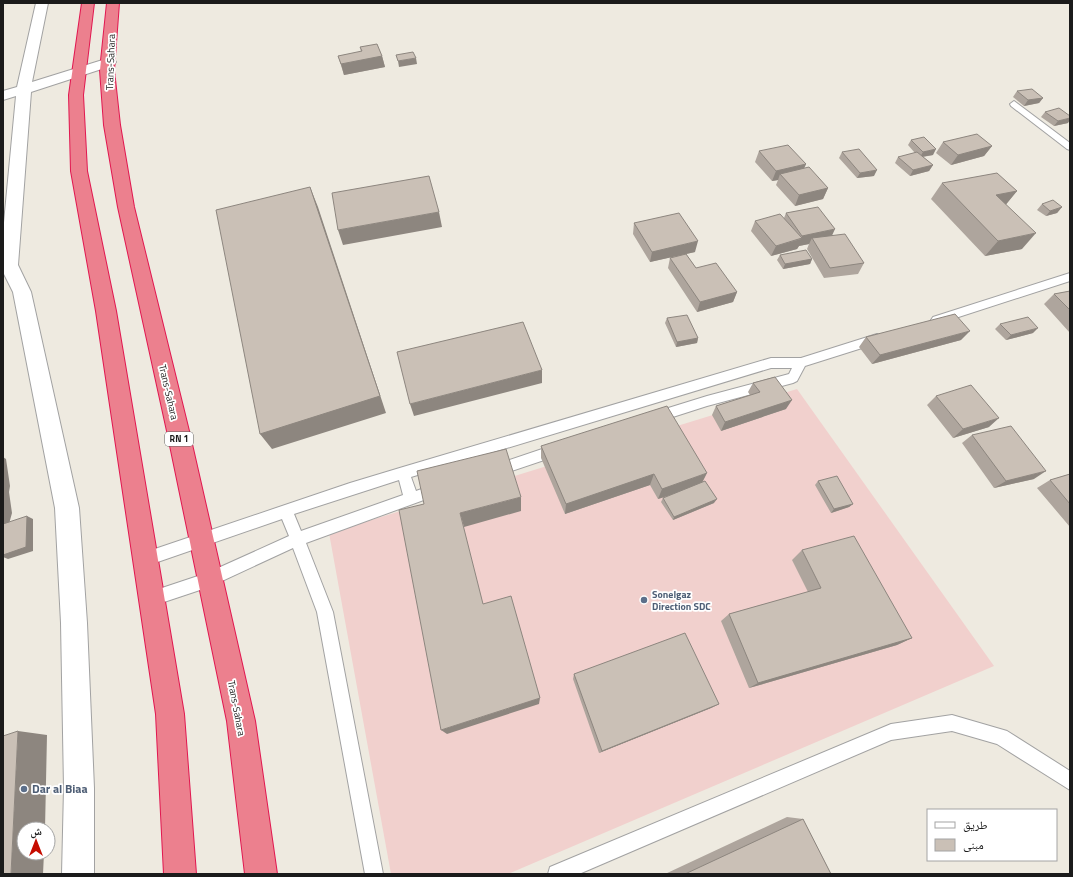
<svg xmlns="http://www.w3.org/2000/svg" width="1073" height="877" viewBox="0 0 1073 877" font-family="'Titillium Web','Noto Naskh Arabic',sans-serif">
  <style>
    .commercial { fill: #f1d0cd }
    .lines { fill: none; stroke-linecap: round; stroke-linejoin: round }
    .lane-casing { stroke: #a2a2a2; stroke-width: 2 }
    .street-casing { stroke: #a2a2a2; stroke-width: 2 }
    .highway-casing { stroke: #e11750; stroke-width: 2 }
    .lane { fill: #fff; fill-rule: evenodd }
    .street { fill: #fff; fill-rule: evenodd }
    .highway { fill: #ec808e; fill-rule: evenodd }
    .wall { fill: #aea59d }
    .shaded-wall { fill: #8d867f }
    .building { fill: #cac0b6; stroke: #8d867f }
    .service-dot { fill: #5c6f8a; stroke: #fff; stroke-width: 1.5 }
    .labels { text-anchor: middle; stroke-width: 3.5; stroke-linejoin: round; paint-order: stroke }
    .shield { fill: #fff; stroke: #5f5f5f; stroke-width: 1 }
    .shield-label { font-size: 9px; font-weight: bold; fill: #1b1b1b }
    .street-label { font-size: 10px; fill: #1b1b1b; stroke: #fff }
    .service-label { font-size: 10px; font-weight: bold; fill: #4e5e75; stroke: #fff; text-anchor: start }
    .near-service-label { font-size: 12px; font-weight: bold; fill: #4e5e75; stroke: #fff; text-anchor: start }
  </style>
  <rect width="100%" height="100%" fill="#eeeae0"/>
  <!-- commercial -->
  <path class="commercial" d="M797,389L994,666L508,874H391L329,533Z"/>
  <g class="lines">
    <!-- lane casing -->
    <g class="lane-casing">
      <path id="lane" d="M1014,101L1070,143V150L1067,149L1011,106L1010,104Z
        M1070,273V281L937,324L933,323L931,320L933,317Z
        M877,334L881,336L883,339L881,342L805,366L797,381L793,383L707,406L654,423L649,422L648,418L649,414L707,396L789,374L792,368H771L411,477L416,491L438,483L443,485L445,489L443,493L306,543L333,612L383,874H365L317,612L293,548L209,587L152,606L147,603L144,598L147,593L207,573L289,536L282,519L146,566L141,564L139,559L141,554L146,552L350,483L403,467L771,358H801ZM399,480L403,495L301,531L294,514Z
        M557,444L562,446L564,450L562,454L494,477L489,475L487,471L489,467Z
        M952,715L1007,731L1070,771V790L997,744L952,731L891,740L579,874H548L550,867L891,724Z"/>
    </g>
    <!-- street casing -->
    <g class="street-casing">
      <path id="street" d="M36,3H48L32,82L109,58L114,59L116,62L114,65L31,92L18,265L31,292L79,508L87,623L94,788V874H62L64,788L61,623L55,508L13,292L3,272V233L16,96L3,100V91L17,87Z"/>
    </g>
    <!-- highway casing -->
    <g class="highway-casing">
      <path id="highway" d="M82,3H94L83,95L87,171L116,311L184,714L196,874H164L156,714L96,311L71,171L69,95Z
        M107,3H119L114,70L120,125L134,207L189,431L255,721L277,874H245L227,721L167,431L118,207L104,125L100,70Z"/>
    </g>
    <!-- lane -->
    <use href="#lane" class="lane"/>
    <!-- street -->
    <use href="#street" class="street"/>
    <!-- highway -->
    <use href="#highway" class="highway"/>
  </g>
  <!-- wall -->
  <path class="wall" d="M360,47L382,56L385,67L344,75L338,56L361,52Z
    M1017,91L1043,98L1039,103L1024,106L1013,97Z
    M1045,112L1068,123L1054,126L1041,117Z
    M911,140L933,155L923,157L933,165L929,171L910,176L895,163L898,157L915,153L908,145Z
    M943,142L992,146L984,156L951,165L936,153Z
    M759,151L806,164L804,169L828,188L823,199L795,206L776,185L778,180L772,181L755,162Z
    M842,152L874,176L857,178L839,158Z
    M942,183L1017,191L1006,204L1022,249L985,256L931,199Z
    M1042,204L1062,207L1057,213L1046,216L1037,210Z
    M786,213L832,236L864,263L858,274L824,278L807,249L809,244L799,246L797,249L771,256L751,231L755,221L784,218Z
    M634,223L695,252L686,254L696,268L737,292L733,302L697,312L668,268L670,258L676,256L650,262L633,234Z
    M780,255L812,259L810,264L783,269L777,260Z
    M1070,291V333L1044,304L1054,294Z
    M667,318L698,338L697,343L676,347L665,323Z
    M1000,324L1033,333L1006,340L995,329Z
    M866,337L961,340L872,364L859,347Z
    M753,383L786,409L721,431L712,415L716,406L750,395L748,392Z
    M936,396L989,427L953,438L927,405Z
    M972,435L1034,479L994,488L962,443Z
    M541,446L702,482L714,503L673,520L661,502L663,498L674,494L658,499L650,485L565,514L541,458Z
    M1070,474V527L1037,488L1050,480Z
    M818,481L853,504L849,507L831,513L815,485Z
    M802,550L912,638L897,645L749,688L721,621L729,614L808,592L792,560Z
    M574,674L719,704L711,708L599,753L573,679Z
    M787,817L803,819L831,874H665Z"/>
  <!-- shaded-wall -->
  <path class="shaded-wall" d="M382,56L385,67L344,75L341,64Z
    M416,58L417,64L399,67L398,61Z
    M1043,98L1039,103L1024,106L1028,100Z
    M1070,118V120L1068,123L1054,126L1058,121Z
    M992,146L984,156L951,165L958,155Z
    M936,149L933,155L920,157L923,152Z
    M806,164L801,174H780L778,180L772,181L776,171Z
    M933,165L929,171L910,176L913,170Z
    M877,170L874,176L857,178L860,173Z
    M310,187L318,207L386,413L272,449L260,434Z
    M828,188L823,199L795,206L799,195Z
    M1017,191L1004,207L996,195Z
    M1062,207L1057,213L1046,216L1050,211Z
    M439,212L442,227L343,245L338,230Z
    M835,229L830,240L812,238L809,244L799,246L797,249L771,256L776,246L801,239L802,236Z
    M1036,233L1022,249L985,256L998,241Z
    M698,241L695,252L650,262L652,252Z
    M812,259L810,264L783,269L785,264Z
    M737,292L733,302L697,312L700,302Z
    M1038,328L1033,333L1006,340L1011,335Z
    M970,331L961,340L872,364L880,355Z
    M698,338L697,343L676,347L677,342Z
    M542,370V383L414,416L410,404Z
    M792,400L786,409L721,431L725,422Z
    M999,418L989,427L953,438L963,429Z
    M3,457L6,459L10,486L9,492L12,513L9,524L3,527Z
    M1046,471L1034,479L994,488L1006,481Z
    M707,473L701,485L658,499L662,489Z
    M654,474L650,485L565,514L566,504Z
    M521,497V511L464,527L460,513Z
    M717,499L714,503L673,520L674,517Z
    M853,504L849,507L831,513L834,509Z
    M27,516L33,519V551L8,559L3,557V555Z
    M912,638L897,645L749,688L758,683Z
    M540,698L539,704L447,734L441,730Z
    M719,704L711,708L599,753L602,751Z
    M18,731L47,735L45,829H24V853H44L43,874H11Z"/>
  <!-- building -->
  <path class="building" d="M377,44L382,56L341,64L338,56L362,51L360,47Z
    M413,52L416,58L398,61L396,55Z
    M1032,89L1043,98L1028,100L1017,91Z
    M1059,108L1070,116V118L1058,121L1045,112Z
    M977,134L992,146L958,155L943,142Z
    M924,137L936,149L923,152L911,140Z
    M788,145L806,164L776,171L759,151Z
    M859,149L877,170L860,173L842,152Z
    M917,152L933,165L913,170L898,157Z
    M809,167L828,188L799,195L780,174Z
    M997,173L1017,191L996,195L1036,233L998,241L942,183Z
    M429,176L439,212L338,230L332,193Z
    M310,187L380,396L260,434L216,210Z
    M1053,200L1062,207L1050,211L1042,204Z
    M818,207L835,229L802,236L786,213Z
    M679,213L698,241L652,252L634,223Z
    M780,214L802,238L776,246L755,221Z
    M845,234L864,263L830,268L812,238Z
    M806,250L812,259L785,264L780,255Z
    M686,254L696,268L716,263L737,292L700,302L670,258Z
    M1070,291V310L1054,294Z
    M955,314L970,331L880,355L866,337Z
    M687,315L698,338L677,342L667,318Z
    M1028,317L1038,328L1011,335L1000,324Z
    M523,322L542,370L410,404L397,352Z
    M775,377L792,400L725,422L716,406L760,392L753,383Z
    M971,385L999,418L963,429L936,396Z
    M667,406L707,473L662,489L654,474L566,504L541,446Z
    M1011,426L1046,471L1006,481L972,435Z
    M506,449L521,497L460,513L483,604L511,596L540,698L441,730L399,510L424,504L417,471Z
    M1070,474V504L1050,480Z
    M837,476L853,504L834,509L818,481Z
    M705,481L717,499L674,517L663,498Z
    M27,516L26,547L3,555V524Z
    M854,536L912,638L758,683L729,614L821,588L802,550Z
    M685,633L719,704L602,751L574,674Z
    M18,731L11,874H3V736Z
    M803,819L831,874H685Z"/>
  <!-- markers -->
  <g class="service-dot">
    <circle cx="644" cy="600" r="4"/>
    <circle cx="24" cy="789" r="4"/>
  </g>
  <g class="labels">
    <!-- shield labels -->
    <rect class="shield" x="165" y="432" width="28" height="14" rx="3"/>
    <g class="shield-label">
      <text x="179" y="442">RN 1</text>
    </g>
    <!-- street labels -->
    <g class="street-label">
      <text transform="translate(110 62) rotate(-88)" y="4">Trans-Sahara</text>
      <text transform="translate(169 392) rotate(77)" y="4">Trans-Sahara</text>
      <text transform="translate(237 708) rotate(79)" y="4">Trans-Sahara</text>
    </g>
    <!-- service labels -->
    <g class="service-label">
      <text x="652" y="598">Sonelgaz<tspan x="652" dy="12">Direction SDC</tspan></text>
    </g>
    <!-- near-service labels -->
    <g class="near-service-label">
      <text x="32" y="793">Dar al Biaa</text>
    </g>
  </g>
  <!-- border -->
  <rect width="1073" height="877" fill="none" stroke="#1b1b1b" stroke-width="8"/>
  <!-- legend -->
  <rect x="927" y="809" width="130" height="52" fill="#ffffff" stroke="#a4a4a4"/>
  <rect x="935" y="822" width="20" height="6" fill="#ffffff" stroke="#a4a4a4"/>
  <text x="963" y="829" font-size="12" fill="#1b1b1b">طريق</text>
  <rect x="935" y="839" width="20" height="12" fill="#cac0b6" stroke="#a4a4a4"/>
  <text x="963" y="849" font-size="12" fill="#1b1b1b">مبنى</text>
  <!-- north arrow -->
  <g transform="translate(36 841)"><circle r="19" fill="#ffffff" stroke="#a4a4a4"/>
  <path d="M0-3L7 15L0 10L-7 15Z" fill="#c60c00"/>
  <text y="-6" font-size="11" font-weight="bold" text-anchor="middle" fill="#1b1b1b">ش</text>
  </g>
</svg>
